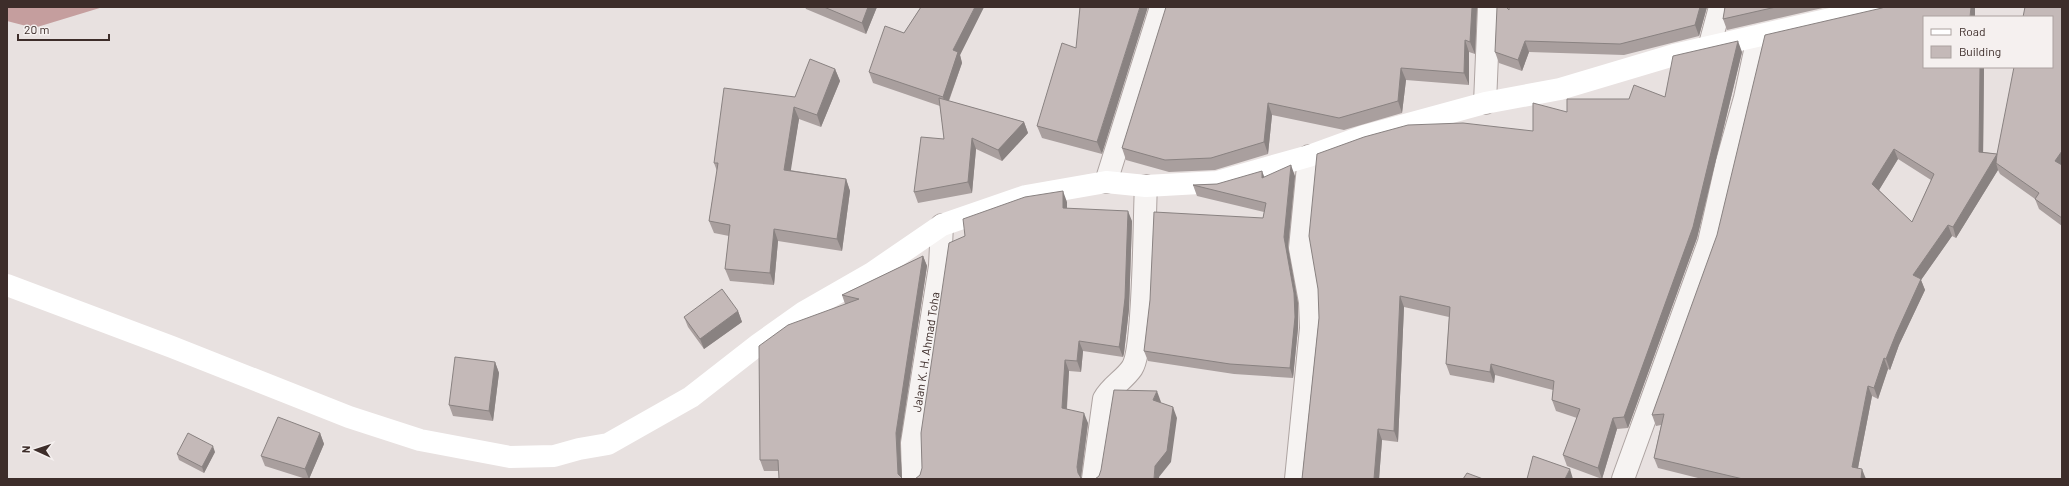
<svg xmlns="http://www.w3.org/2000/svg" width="2069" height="486" viewBox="0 0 2069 486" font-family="Barlow,sans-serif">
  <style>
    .water { fill: #c59e9e }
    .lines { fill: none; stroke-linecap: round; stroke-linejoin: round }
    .street-casing { stroke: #aea4a2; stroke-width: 24 }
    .street { stroke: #f6f3f2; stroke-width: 22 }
    .secondary { stroke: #fff; stroke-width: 22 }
    .wall { fill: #a99f9e; fill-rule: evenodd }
    .shaded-wall { fill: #898281 }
    .building { fill: #c4b9b8; stroke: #898281; fill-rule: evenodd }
    .labels { text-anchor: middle; stroke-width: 3; stroke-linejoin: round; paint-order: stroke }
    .street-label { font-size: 12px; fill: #3d2d2a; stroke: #f5f0ef }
  </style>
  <rect width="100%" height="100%" fill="#e8e1e0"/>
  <!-- water -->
  <path class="water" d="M7,7H103L34,28L7,21Z"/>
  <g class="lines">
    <!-- street casing -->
    <g class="street-casing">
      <g id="street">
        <path d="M1709,48L1720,7"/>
        <path d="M1485,103L1489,7"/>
        <path d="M1106,182L1161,7"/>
        <path id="s1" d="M913,479L912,443L940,266L942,225"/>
        <path d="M1093,479L1104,399C1111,386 1124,380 1132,368C1145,349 1144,216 1146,186"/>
        <path d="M1296,479L1311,328L1310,302L1300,248L1309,156"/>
        <path d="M1623,479L1709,242L1727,162L1745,98L1758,37"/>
      </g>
    </g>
    <!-- street -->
    <use href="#street" class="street"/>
    <!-- secondary -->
    <path class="secondary" d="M7,285L172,347L349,417L420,440L510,457L554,456L579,449L608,444L691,397L759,344L804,312L872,273L942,225L1026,196L1106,182L1146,186L1217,182L1309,156L1364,136L1485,103L1560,89L1674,55L1883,7"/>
  </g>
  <!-- wall -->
  <path class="wall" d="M805,7H877L866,34L806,9Z
    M921,7H984L960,55L962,63L949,101L1024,122L1028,133L1002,161L976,149L972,193L918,203L914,192L944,139L940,106L873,83L869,72L904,33Z
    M1477,7L1475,54L1469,52V85L1406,80L1402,113L1344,130L1272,115L1268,154L1215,170L1169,172L1126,160L1122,148Z
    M1509,7H1707L1699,36L1624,55L1529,52L1522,71L1499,63L1495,52Z
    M1725,7H1827L1727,30L1723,19Z
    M2062,7V226L2039,209L2035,199L2000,174L1998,170L1956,238L1952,236L1921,280L1925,290L1899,345L1890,370L1888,369L1878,399L1872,396L1858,468L1866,479H1702L1658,468L1654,458L1661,425L1656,426L1652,415L1924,67H1984L1983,152L1997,154ZM1898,159L1931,180L1912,222L1879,190Z
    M1076,48L1102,154L1042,138L1037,126Z
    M1742,52L1697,238L1628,428L1617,429L1602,479L1567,466L1563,455L1577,418L1556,411L1552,400L1553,390L1495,375L1494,383L1450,375L1446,364L1449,317L1404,307L1398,442L1382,440L1379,479H1302L1319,318L1533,131L1567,112L1629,99L1665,97Z
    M835,69L840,81L821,127L799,119L790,170L846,179L850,191L842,251L778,241L774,285L730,281L725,269L729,236L714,233L709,221L717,171L714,163Z
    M1295,176L1288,247L1298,303V328L1293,378L1234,374L1148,361L1144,351L1263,218L1264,212L1197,196L1193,185L1217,184L1265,177Z
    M1067,202V208L1132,221L1129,309L1124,353L1123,357L1083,351L1081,372L1069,371L1067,409L1088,423L1081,477V478L920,475Z
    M923,256L927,266L900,443L902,478L779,471H764L760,460L845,304L842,295Z
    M738,311L742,322L704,349L688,327L684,317Z
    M495,362L499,373L493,421L453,416L449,405Z
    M320,433L324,444L309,479H306L265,466L261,456Z
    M215,452L204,473L179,460L177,454Z"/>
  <!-- shaded-wall -->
  <path class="shaded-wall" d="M868,7H877L866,34L862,23Z
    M975,7H984L960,55L962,63L946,108L943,97L953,50Z
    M1140,7H1148L1102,154L1097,142Z
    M1472,7H1477L1475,54L1470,42Z
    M1700,7H1707L1699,36L1695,25Z
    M1971,7H1975V17H1970Z
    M1465,40L1469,52V85L1464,73Z
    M1525,41L1529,52L1522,71L1518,60Z
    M1738,41L1742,52L1697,238L1628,428L1624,417Z
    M1980,67H1984L1983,163L1979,152Z
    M1401,68L1406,80L1402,113L1398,101Z
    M835,69L840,81L821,127L817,115Z
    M1268,103L1272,115L1268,154L1264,142Z
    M794,107L799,119L789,182L784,170Z
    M1024,122L1028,133L1002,161L998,150Z
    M972,138L976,149L972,193L968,182Z
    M1894,149L1898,159L1876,195L1872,184Z
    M2062,151V168L2055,161Z
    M1997,154L1996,163L1998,170L1956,238L1953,227Z
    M1291,165L1295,176L1288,247L1298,303V328L1293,378L1290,368L1284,237Z
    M1262,171L1266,181L1262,178Z
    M846,179L850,191L842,251L837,239Z
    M1063,191L1067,202V219L1063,208Z
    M1128,211L1132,221L1129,309L1124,353L1123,357L1119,347Z
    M1948,225L1952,236L1921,280L1925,290L1899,345L1890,370L1886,359L1913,275Z
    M774,229L778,241L774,285L770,273Z
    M923,256L927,266L900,443L902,479L898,474L896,433Z
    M1400,296L1404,307L1398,442L1394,431Z
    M738,311L742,322L704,349L700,339Z
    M1079,341L1083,351L1081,372L1077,361Z
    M1884,358L1888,369L1878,399L1874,388Z
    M1065,360L1069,371L1066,418L1062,408Z
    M495,362L499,373L493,421L489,411Z
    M1491,364L1495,375L1494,383L1490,372Z
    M1868,386L1872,396L1856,478L1852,467Z
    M1157,391L1161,402L1157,410L1153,400Z
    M1173,407L1177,418L1171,462L1159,477V479H1154L1155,466Z
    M1084,413L1088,423L1081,478L1078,473L1077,467Z
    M1613,418L1617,429L1602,479L1598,468Z
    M1378,429L1382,440L1379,479H1374Z
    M320,433L324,444L309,479L305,469Z
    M213,446L215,452L204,473L202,467Z
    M1570,469L1573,479H1565Z
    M1862,469L1866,479H1861Z"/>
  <!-- building -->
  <path class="building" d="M824,7H868L862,23Z
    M921,7H975L953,50L958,52L943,97L869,72L885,26L904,33Z
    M1080,7H1140L1097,142L1037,126L1062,43L1076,48Z
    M1166,7H1472L1470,42L1465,40L1464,73L1401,68L1398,101L1339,118L1268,103L1264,142L1211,158L1165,160L1122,148Z
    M1497,7H1506L1509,10V7H1700L1695,25L1620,44L1525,41L1518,60L1495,52Z
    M1725,7H1776L1723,19Z
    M1884,7H1971L1970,17H1924V67H1980L1979,152L1997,154L2014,67H2052V17H2023L2025,7H2062V151L2055,161L2062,165V218L2035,199L2039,193L1996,163L1997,154L1953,227L1948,225L1913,275L1921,279L1896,334L1886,359L1884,358L1874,388L1868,386L1852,467L1862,469L1861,479H1743L1654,458L1664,414L1652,415L1717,235L1765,35L1882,8ZM1894,149L1934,174L1912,222L1872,184Z
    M1738,41L1693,227L1624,417L1613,418L1598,468L1563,455L1580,409L1552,400L1554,381L1491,364L1490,372L1446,364L1450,307L1400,296L1394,431L1378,429L1374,479H1302L1319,318L1318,289L1309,236L1317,154L1364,137L1408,125L1463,123L1533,131V103L1567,112V99H1629L1634,85L1665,97L1673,56Z
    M810,59L835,69L817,115L794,107L784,170L846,179L837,239L774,229L770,273L725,269L730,225L709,221L718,163H714L724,88L795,97Z
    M939,98L1024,122L998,150L972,138L968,182L914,192L921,137L944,139Z
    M1291,165L1284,237L1294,293L1295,317L1290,368L1230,364L1144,351L1150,300L1154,212L1263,218L1266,203L1193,185L1217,184L1262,171V178Z
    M1063,191V208L1128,211L1125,298L1120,342L1119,347L1079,341L1077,361L1065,360L1062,408L1084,413L1077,467L1078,473L1081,478L1084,479H915L920,475L922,468L921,433L949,243L965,236L963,219L1025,197Z
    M923,256L896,433L898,474L903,479H779L778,460H760L759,346L788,325L859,299L842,295Z
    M722,289L738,311L700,339L684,317Z
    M455,357L495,362L489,411L449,405Z
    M1114,390L1157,391L1153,400L1173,407L1167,451L1155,466L1154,479H1095L1099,476L1101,470Z
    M278,417L320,433L305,469L261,456Z
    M188,433L213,446L202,467L177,454Z
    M1533,456L1570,469L1565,479H1527Z
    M1467,473L1483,479H1463Z"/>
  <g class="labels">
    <!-- street labels -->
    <g class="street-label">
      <text dy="4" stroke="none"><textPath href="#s1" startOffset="128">Jalan K. H. Ahmad Toha</textPath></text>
    </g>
  </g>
  <!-- border -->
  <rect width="2069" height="486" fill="none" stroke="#3d2d2a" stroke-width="16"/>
  <!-- legend -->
  <rect x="1923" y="16" width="130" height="52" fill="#f5f0ef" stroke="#aba2a0"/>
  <rect x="1931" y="29" width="20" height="6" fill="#ffffff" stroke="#aba2a0"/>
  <text x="1959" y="36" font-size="12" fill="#3d2d2a">Road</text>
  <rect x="1931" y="46" width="20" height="12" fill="#c4b9b8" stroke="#aba2a0"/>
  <text x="1959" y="56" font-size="12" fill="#3d2d2a">Building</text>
  <!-- north arrow -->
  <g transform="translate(36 450) rotate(273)" stroke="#f5f0ef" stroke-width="3" paint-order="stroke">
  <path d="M0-3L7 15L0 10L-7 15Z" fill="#3d2d2a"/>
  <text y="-6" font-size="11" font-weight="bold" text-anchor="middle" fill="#3d2d2a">N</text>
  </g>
  <!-- scale -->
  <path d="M18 34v6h91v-6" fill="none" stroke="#3d2d2a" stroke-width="2"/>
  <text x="24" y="34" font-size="12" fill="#3d2d2a" stroke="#f5f0ef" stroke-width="3" paint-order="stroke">20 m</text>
</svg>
